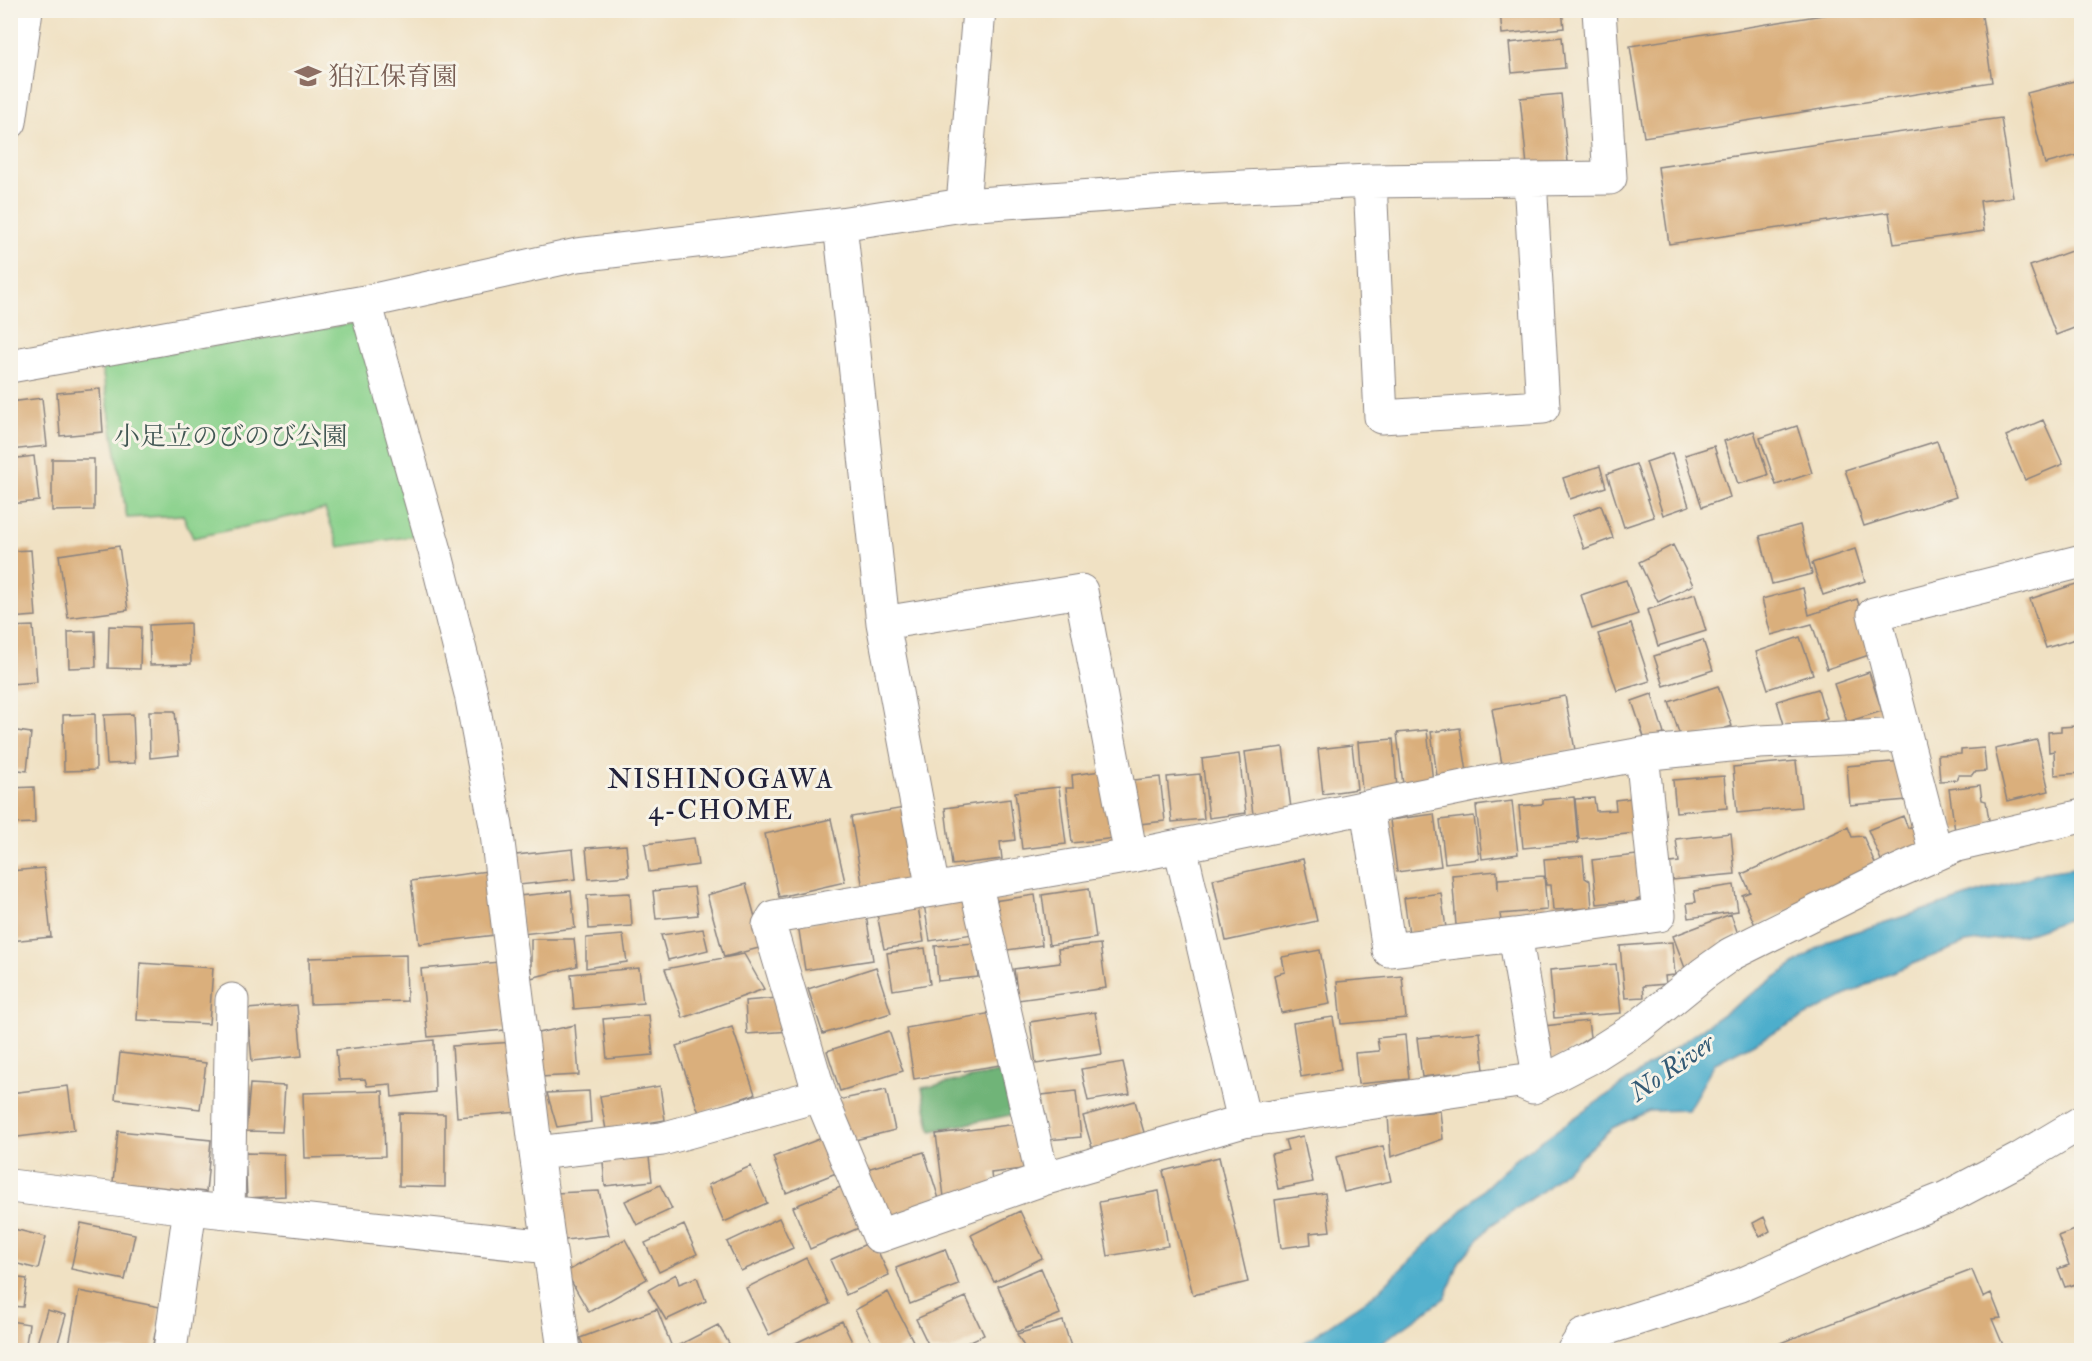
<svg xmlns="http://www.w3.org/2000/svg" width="2092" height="1361" viewBox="0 0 2092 1361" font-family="'IM FELL Double Pica','Noto Serif JP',serif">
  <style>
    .green { fill: #8bd28d; stroke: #567a64; stroke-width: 1.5 }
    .forest { fill: #70b478; stroke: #496b5a; stroke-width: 1.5 }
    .water { fill: #4daecc; stroke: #386884; stroke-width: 1.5 }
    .building { fill: #daaf7c }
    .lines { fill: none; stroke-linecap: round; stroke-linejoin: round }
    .street-casing { stroke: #89827f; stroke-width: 35 }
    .street { stroke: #fff; stroke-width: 33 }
    .labels { text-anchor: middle; stroke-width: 6; stroke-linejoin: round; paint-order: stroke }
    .education-label { font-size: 26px; fill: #785e54; stroke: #f7f3e8; text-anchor: start }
    .park-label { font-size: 26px; fill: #425754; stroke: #f7f3e8 }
    .neighbourhood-label { font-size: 27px; letter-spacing: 1.5px; fill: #22223b; stroke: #f7f3e8 }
    .water-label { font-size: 27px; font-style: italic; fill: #335a75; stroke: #f7f3e8 }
  </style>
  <rect width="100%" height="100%" fill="#f7f3e8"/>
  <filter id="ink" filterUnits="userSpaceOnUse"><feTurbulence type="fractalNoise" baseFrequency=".0167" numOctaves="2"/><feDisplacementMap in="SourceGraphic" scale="12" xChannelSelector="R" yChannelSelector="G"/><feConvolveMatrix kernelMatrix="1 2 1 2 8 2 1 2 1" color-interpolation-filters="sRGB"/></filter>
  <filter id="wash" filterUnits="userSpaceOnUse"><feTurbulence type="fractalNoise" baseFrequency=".008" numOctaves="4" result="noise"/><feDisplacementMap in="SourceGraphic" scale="24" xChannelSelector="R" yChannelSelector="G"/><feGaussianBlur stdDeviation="1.35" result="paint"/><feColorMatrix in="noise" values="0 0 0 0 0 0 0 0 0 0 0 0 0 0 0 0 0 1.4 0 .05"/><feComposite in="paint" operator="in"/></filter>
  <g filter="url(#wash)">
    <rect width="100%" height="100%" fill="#f0e1c3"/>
    <!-- green -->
    <path class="green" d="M356,323L422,535L339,547L325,509L193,538L183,515L127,518L101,363Z"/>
    <!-- forest -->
    <path class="forest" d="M1002,1072L1011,1115L931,1131L922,1088Z"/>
    <!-- water -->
    <path class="water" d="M2081,867V915L2024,935L1966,943L1887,974L1715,1063L1688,1110L1649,1111L1612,1128L1544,1190L1491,1225L1459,1262L1446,1297L1371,1350H1293L1375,1294L1514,1160L1829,940L2045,872Z"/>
    <g id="blocks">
      <!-- building -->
      <path class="building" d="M1500,10H1562L1564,28L1502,34Z
        M1854,10H1981L1992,82L1644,137L1630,46Z
        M1562,37L1565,68L1512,73L1509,43Z
        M2082,79V154L2045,164L2027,93Z
        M1561,94L1568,162L1527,166L1520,98Z
        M2001,118L2013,197L1980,201L1984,231L1894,244L1889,212L1669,244L1658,167Z
        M2082,247V325L2056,335L2030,266Z
        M100,389L103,432L60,436L57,393Z
        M42,398L47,446L10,450V402Z
        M2043,420L2063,464L2025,480L2006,436Z
        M1797,426L1812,473L1776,485L1760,438Z
        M1754,431L1768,475L1738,484L1724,441Z
        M1937,441L1956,497L1864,526L1845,470Z
        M1714,446L1730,497L1702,507L1685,455Z
        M1672,453L1689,506L1663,515L1646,462Z
        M34,456L39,501L10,504V459Z
        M52,459H94V510L52,511Z
        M1636,464L1654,517L1624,527L1607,474Z
        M1600,466L1606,487L1570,499L1563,478Z
        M1601,505L1613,538L1584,549L1572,516Z
        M1800,525L1812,574L1772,584L1760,536Z
        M1673,545L1693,585L1658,602L1639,562Z
        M119,546L128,610L68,618L59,555Z
        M1855,549L1865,581L1823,595L1812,563Z
        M31,550L36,616L10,618V551Z
        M1626,580L1638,614L1592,629L1581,595Z
        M2082,582V637L2046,648L2030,599Z
        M1803,588L1809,615L1857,599L1875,653L1827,669L1812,624L1771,635L1762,599Z
        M1695,594L1706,631L1658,646L1647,610Z
        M190,623L191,664L150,665L149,625Z
        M1631,624L1650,681L1617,691L1598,634Z
        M33,626L37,682L10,684V627Z
        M109,626L141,627L140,669L108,668Z
        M95,631L96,667L69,668L68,632Z
        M1800,637L1813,674L1768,689L1756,652Z
        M1703,640L1713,670L1664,686L1654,656Z
        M1869,672L1882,711L1847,722L1834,684Z
        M1718,686L1732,726L1682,742L1669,702Z
        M1818,689L1827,719L1786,731L1777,701Z
        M1652,694L1664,734L1645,740L1632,701Z
        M1565,696L1575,750L1502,764L1492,709Z
        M149,711H175L179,755L150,758Z
        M95,714L96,770L64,771L63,715Z
        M133,714L135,763L107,764L104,715Z
        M2077,722H2082V773L2055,775L2054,751L2049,752L2048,732L2061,731V727L2076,726Z
        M1460,728L1467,772L1437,776L1431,732Z
        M10,730L31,733L27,771L10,769Z
        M1427,730L1433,782L1403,785L1397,733Z
        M1393,739L1397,788L1362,791L1358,742Z
        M2037,740L2049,791L2007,801L1995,749Z
        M1352,745L1357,789L1323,794L1318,749Z
        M1283,747L1291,808L1253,814L1245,752Z
        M1984,748L1986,771L1974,772L1972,775H1959L1957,780L1940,781L1938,755L1961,754V750Z
        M1239,754L1246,813L1209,818L1202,759Z
        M1796,761L1801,807L1737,813L1733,767Z
        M1903,761L1907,800L1850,805L1847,766Z
        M1108,770L1116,838L1072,843L1066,788H1073L1072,775Z
        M1200,774L1204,819L1172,822L1167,777Z
        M1724,776L1727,808L1676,812L1673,780Z
        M1160,777L1165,821L1131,825L1126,781Z
        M1980,785L1982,800L1986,801L1990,826L1955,831L1949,789Z
        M34,787L35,823L10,824V788Z
        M1059,787L1066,844L1022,849L1015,792Z
        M1574,797L1578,843L1523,848L1519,806L1543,804V800Z
        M1594,798L1596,811L1616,810L1615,800L1632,798L1636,833L1579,839L1575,799Z
        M1010,799L1015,840L1000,842L1002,859L952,865L945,808Z
        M1512,801L1518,854L1482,859L1476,806Z
        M904,808L916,880L863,889L851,817Z
        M1434,814L1441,866L1397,872L1390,820Z
        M1474,816L1479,859L1445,863L1440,820Z
        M1903,816L1908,828L1922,822L1931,842L1884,867L1868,830Z
        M831,819L845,882L779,897L765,834Z
        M1848,827L1852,837L1863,836L1878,870L1755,925L1742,895L1750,892L1742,874Z
        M1731,833L1735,874L1672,880L1670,863L1679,862L1676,839Z
        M694,838L698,865L649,872L645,844Z
        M626,845L629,876L589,879L586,848Z
        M573,849L576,879L519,885L516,855Z
        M1637,855L1641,898L1635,901L1636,907L1627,908L1624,901L1597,904L1592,860Z
        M1583,856L1585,878L1590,881L1592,908L1553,910L1551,885H1546L1544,859Z
        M1303,859L1317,921L1226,941L1213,879Z
        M44,868L51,937L10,941V871Z
        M495,870L503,934L419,944L411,881Z
        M1497,871L1498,891V879L1544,876L1547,910L1500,914L1501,921L1456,925L1452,875Z
        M746,884L763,947L724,957L707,895Z
        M1734,885L1738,911L1689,918L1687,903L1696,902L1694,891Z
        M694,887L698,915L656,919L653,891Z
        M1089,888L1096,938L1049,945L1042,895Z
        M571,891L575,928L522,934L518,896Z
        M630,893L632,926L589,929L587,895Z
        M1441,893L1446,928L1409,934L1404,898Z
        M1035,895L1042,945L1000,951L993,901Z
        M967,898L973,934L930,941L924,904Z
        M917,901L924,942L884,949L876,909Z
        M866,914L873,960L805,970L798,924Z
        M1731,914L1738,934L1720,941L1721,954L1685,968L1673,936Z
        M703,929L708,950L668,960L661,935Z
        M623,935L627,962L586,968V938Z
        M531,939H574L577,966L531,978Z
        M1672,942L1675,975L1665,976L1666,984L1643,986L1644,997L1625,998L1620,946Z
        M975,943L978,977L938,981L935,946Z
        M1100,944L1106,988L1018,1000L1014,969L1060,963L1058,949Z
        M925,948L930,984L893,990L887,953Z
        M1320,950L1330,1004L1281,1013L1274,975L1285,972L1282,957Z
        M744,954L764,989L683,1018L665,969Z
        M406,955L407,1001L310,1004L309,958Z
        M499,962L505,1030L428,1037L421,969Z
        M140,963L213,968L209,1024L137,1020Z
        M1616,964L1621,1013L1554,1018L1550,970Z
        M876,967L891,1013L823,1034L808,989Z
        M639,968L643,1003L574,1009L571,974Z
        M1402,976L1406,1018L1341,1024L1337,982Z
        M789,997L791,1031L747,1034L745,1001Z
        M297,1005L302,1056L252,1061L247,1009Z
        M1095,1012L1102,1054L1036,1064L1030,1022Z
        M992,1013L1001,1065L914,1079L906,1028Z
        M649,1015L653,1055L607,1059L603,1019Z
        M1333,1017L1341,1070L1301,1077L1293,1023Z
        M1588,1021L1590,1037L1555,1060L1548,1057L1544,1026Z
        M575,1025L579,1075L539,1077L538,1033Z
        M732,1027L755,1094L699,1113L676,1046Z
        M889,1031L903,1071L840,1091L827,1051Z
        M1480,1032L1484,1070L1422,1077L1417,1038Z
        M1405,1035L1409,1079L1358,1084L1355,1053L1379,1051L1377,1038Z
        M434,1040L435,1092L392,1097L391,1084L367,1086L365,1079L339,1080L336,1050Z
        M515,1042L520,1112L457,1117L452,1046Z
        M120,1053L206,1063L200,1109L115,1099Z
        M1123,1062L1130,1094L1088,1101L1081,1069Z
        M250,1084L285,1086L282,1132L246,1131Z
        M68,1086L74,1130L10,1138V1093Z
        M660,1086L665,1120L606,1130L600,1096Z
        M886,1090L895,1130L847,1142L838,1100Z
        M383,1091L385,1156L305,1158L303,1093Z
        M589,1091L591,1122L557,1127L547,1093Z
        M1076,1091L1081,1137L1047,1140L1042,1095Z
        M1135,1101L1145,1136L1093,1151L1083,1116Z
        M1440,1111L1443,1139L1391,1157L1388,1116Z
        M399,1113L445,1114V1187L399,1186Z
        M1017,1124L1023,1169L991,1173L993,1190L944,1197L936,1134Z
        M118,1131L211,1140L206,1192L113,1182Z
        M827,1136L841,1171L786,1193L773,1157Z
        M1303,1136L1313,1182L1278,1189L1271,1154L1288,1150L1285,1140Z
        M1383,1146L1391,1181L1344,1192L1336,1157Z
        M924,1152L940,1202L883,1220L867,1169Z
        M245,1153L284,1154L285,1196L247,1198Z
        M649,1157L652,1181L605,1186L603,1162Z
        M1219,1157L1248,1282L1193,1295L1163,1171Z
        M751,1166L767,1203L724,1222L708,1185Z
        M660,1185L672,1209L637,1225L625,1201Z
        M843,1186L861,1227L810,1249L793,1207Z
        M599,1191L609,1235L557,1241L555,1193Z
        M1159,1191L1168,1246L1108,1256L1099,1202Z
        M1325,1193L1330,1231L1310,1233L1311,1244L1281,1248L1275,1200Z
        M1020,1211L1042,1258L994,1282L971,1235Z
        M1764,1217L1770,1231L1760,1237L1753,1223Z
        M779,1218L793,1248L741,1271L727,1242Z
        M81,1223L135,1234L125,1280L71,1269Z
        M684,1225L697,1254L659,1272L645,1243Z
        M2082,1227V1298H2081L2076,1284L2065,1287L2058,1269L2069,1265L2058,1236Z
        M10,1228L46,1237L38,1269L10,1262Z
        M625,1239L647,1279L589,1312L566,1272Z
        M873,1241L889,1275L846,1295L830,1260Z
        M945,1249L959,1285L910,1304L896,1268Z
        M806,1258L830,1304L769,1335L746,1288Z
        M1041,1268L1060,1314L1017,1332L998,1286Z
        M1972,1270L1983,1297L1991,1293L2001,1318L1992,1319L2003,1345L1989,1350H1762Z
        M676,1274L679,1284L697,1277L706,1301L666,1320L648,1290Z
        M10,1277L27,1279L23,1307L10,1306Z
        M79,1291L160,1307L152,1350H68Z
        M888,1292L913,1341L895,1350H876L855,1310Z
        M966,1297L984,1335L951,1350H931L916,1319Z
        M657,1309L673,1350H585L580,1338Z
        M47,1310L66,1315L56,1350H35Z
        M10,1321L29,1324L25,1350H10Z
        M842,1321L856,1350H781Z
        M1063,1321L1072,1350H1026L1017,1334Z
        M718,1325L733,1350H677L675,1347Z"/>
    </g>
  </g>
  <g filter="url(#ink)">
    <use href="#blocks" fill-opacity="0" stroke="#89827f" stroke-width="1.5"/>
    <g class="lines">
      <!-- street casing -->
      <g class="street-casing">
        <path id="street" d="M10,122L26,10
          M1530,179L1610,178L1599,10
          M963,205L979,10
          M840,224L883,623L933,890
          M365,302L434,547L471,694L496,826L536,1153L564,1350
          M10,366L365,302L577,255L840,224L963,205L1181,190L1370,181L1530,179L1543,407L1381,417L1370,181
          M883,623L1081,591L1131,856
          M1367,808L1389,950L1515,935L1540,1082
          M1180,846L1244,1121L1519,1081L1533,1087L1591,1057L1638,1027L1703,974L1731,954L1894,873L1957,845L2082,816
          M1936,854L1874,614L2082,561
          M975,882L1043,1179
          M1515,935L1659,915L1642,754
          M820,1095L879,1236L1043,1179L1244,1121
          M536,1153L662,1139L820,1095L769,925L774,917L1131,856L1478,784L1642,754L1759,742L1905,735
          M10,1186L190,1208L549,1247
          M228,1212L232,1000
          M170,1350L190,1208
          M1574,1350L1583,1336L1741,1285L1863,1231L1946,1198L2020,1159L2082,1122"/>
      </g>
      <!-- street -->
      <use href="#street" class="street"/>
    </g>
  </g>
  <!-- icons -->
  <defs>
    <g id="school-bare" transform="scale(2.07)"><path d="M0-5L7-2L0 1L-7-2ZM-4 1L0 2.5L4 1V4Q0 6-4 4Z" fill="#8d6e63" stroke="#f7f3e8" stroke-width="2.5" paint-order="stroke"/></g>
  </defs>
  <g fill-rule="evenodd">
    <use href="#school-bare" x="308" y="76"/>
  </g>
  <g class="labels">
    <!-- education labels -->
    <g class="education-label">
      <text x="328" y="85">狛江保育園</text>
    </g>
    <!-- park labels -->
    <g class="park-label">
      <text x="231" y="445">小足立のびのび公園</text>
    </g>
    <!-- neighbourhood labels -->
    <g class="neighbourhood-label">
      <text x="721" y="788">NISHINOGAWA<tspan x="721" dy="31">4-CHOME</tspan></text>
    </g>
    <!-- water labels -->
    <g class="water-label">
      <text transform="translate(1672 1067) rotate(-35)" y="9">No River</text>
    </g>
  </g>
  <!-- margin -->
  <rect width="2092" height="1361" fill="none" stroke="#f7f3e8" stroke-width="36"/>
</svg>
